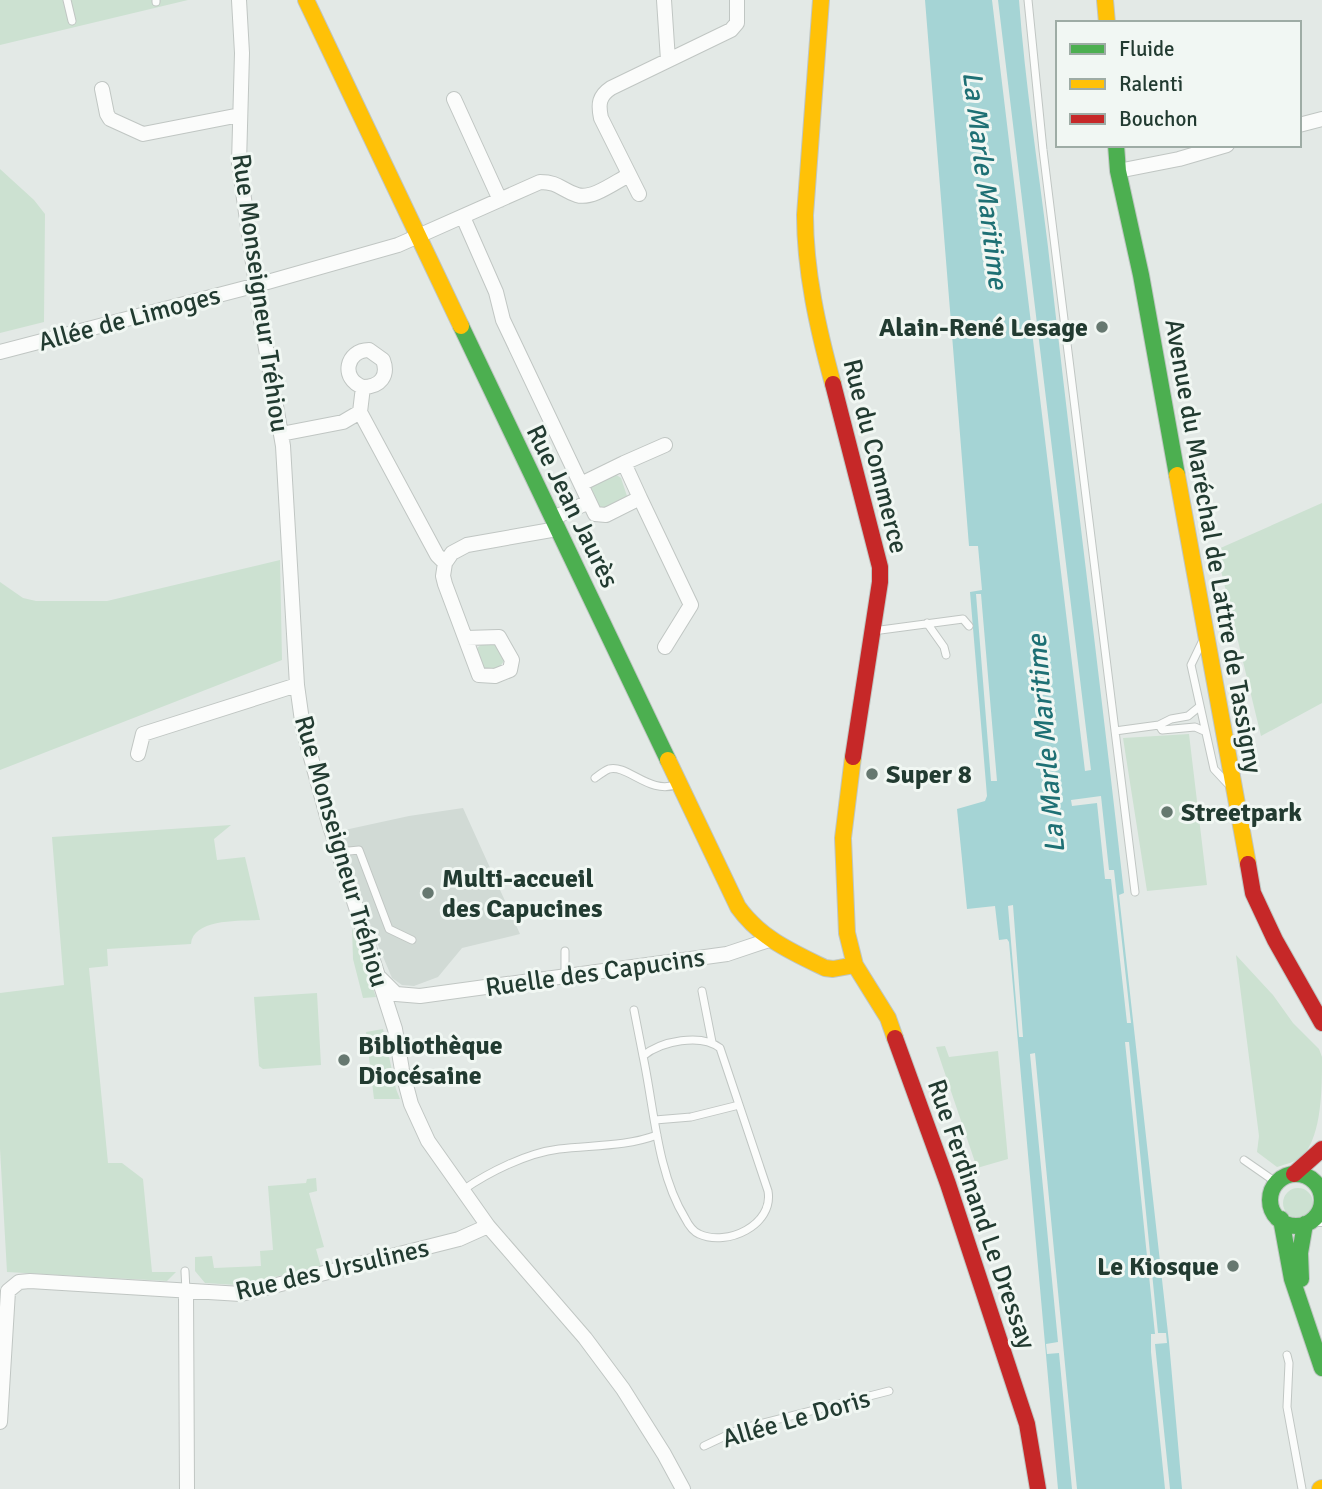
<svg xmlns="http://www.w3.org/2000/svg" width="1322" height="1489" viewBox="0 0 1322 1489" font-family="Signika,sans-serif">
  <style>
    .built { fill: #d1dad5 }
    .green { fill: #cce1d1 }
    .water { fill: #a5d4d5 }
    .pier { fill: #e3e9e6 }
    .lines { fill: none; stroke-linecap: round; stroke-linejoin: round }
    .lane-casing { stroke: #c0c6c3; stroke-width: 9 }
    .street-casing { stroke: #c0c6c3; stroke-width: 16 }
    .fast-casing { stroke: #bfc6c3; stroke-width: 18 }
    .slow-casing { stroke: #bfc6c3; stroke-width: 18 }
    .jam-casing { stroke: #bfc6c3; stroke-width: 18 }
    .lane { stroke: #fbfcfb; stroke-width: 7 }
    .street { stroke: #fbfcfb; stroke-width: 14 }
    .fast { stroke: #4caf50; stroke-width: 16 }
    .slow { stroke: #ffc107; stroke-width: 16 }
    .jam { stroke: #c62828; stroke-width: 16 }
    .poi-dot { fill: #667870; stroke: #f1f7f3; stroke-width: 2.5 }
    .labels { text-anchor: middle; stroke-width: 6; stroke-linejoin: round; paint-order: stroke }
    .street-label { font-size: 26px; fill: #223b31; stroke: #f1f7f3 }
    .poi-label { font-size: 26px; font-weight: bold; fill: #223b31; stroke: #f1f7f3; text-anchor: start }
    .water-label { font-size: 28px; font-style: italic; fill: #1e7074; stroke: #f1f7f3 }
  </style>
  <rect width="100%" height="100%" fill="#e3e9e6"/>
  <!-- built -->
  <path class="built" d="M463,808L520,934L462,948L438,977L414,986L402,985L392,978L339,852L340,831L409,816Z"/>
  <!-- green -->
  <path class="green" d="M0,0H188L0,45Z
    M0,169L34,200L45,214L44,322L0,333Z
    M615,474L621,478L627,496L624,500L602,510L596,507L590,486Z
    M1322,503V703L1261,736L1216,550Z
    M280,560L282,660L0,770V582L23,598L36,601H107Z
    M493,643L496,645L504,661L498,669L484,670L476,649L482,644Z
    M1189,734L1207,885L1147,891L1123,738Z
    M231,825L214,839L217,860L245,857L260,920C241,921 193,918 191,944L107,949L108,966L89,968L108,1163H122L143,1179L152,1272H176L167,1281L7,1272L0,1149V993L64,985L52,837Z
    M352,928L376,997L363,998L353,959Z
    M1236,955L1273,995L1293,1023L1319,1049L1322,1057C1322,1089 1322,1134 1303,1156C1296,1162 1286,1164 1277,1167L1257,1152L1259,1136Z
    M317,993L321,1065L263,1069L259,1066L254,997Z
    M383,1029L396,1089L400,1099H374L366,1032Z
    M945,1046L949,1057L998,1051L1008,1159L977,1168L936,1047Z
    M316,1178L317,1191L309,1193L324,1247L316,1249L321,1267L236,1285L205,1283L195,1271V1257L212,1256L214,1268L261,1266L260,1251L273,1250L268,1186L306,1183L307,1179Z
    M1283 1203a15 15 0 1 1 30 0a15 15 0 1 1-30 0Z"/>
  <!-- water -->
  <path class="water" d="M925,0H1019C1025,83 1038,165 1048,247C1072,463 1100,678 1124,893L1119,895L1169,1342L1182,1489H1058L1009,942L1007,939L999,940L995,906L967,909L957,809L985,801L987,796L970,592L982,590L978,546H969Z"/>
  <!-- pier -->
  <path class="pier" d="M992,0H998L1054,465L1091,770L1085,771Z
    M976,594H981L997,781H991Z
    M1101,796L1109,870H1114L1131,1023H1127L1111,879H1105L1097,803L1072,806L1071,800Z
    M1013,905L1023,1037H1019L1008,906Z
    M1125,1042H1129L1158,1333H1166L1167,1343L1155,1344L1170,1489H1165L1151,1352V1334H1155Z
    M1035,1053L1077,1489H1072L1059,1353L1047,1354L1046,1344L1058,1342L1030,1054Z"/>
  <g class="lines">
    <!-- lane casing -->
    <g class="lane-casing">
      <path id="lane" d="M67,0L72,21
        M156,0V2
        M1028,0L1043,150L1135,892
        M927,623L944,647L946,655
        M873,631L963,619L969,626
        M1203,640L1191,665L1214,769L1227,783
        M1159,725L1162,730L1195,727L1204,731
        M1115,731L1159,725L1171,719L1188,716L1199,707
        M595,778C599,775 604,771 609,769C628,764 650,796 678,784
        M339,852L359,850L389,929L412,940
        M565,975V951
        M702,991L712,1042
        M634,1010L643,1056C661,1041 701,1033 720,1048L768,1191C774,1225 727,1247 699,1234C692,1231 688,1224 685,1218C657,1173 654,1107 643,1056
        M655,1120L691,1117L739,1105
        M1244,1160L1277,1183
        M463,1190C489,1172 527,1153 559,1149C592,1145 625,1147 657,1135
        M185,1271L186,1291
        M1287,1355L1289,1363L1287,1407L1302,1489
        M704,1446L740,1429L889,1391"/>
    </g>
    <!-- street casing -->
    <g class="street-casing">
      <path id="street" d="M239,0L242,53L239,163L261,320L283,446L297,685L303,728L328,820L395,1029L402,1070L411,1104L428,1141L488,1226L585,1338L623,1389L664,1454L683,1489
        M664,0L668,60
        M102,89L107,114L110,119L143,134L240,115
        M454,99L500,200
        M1299,125L1322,119
        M1118,171L1179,159L1227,145
        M639,194L601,118C598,104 599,96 611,88L731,30L737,23V0
        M463,217L496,292L503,320L595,514L606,515L640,498L624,463L581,484
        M0,352L257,285L398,245L540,182C559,182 561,190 577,195C592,200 615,182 629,175
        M363,387C380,387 389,376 383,360L369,350C346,350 340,379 363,387L360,412L437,555L445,563
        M281,434L343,422L360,412
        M624,463L665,445
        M640,498L691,605L665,647
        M553,518L589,502
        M466,638L499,637L512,660L510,670L495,676L479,675L445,584L443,576L445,563L452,553L467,545L557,529
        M138,754L143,734L297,685
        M380,978L396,994L420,996L727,954L769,940
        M1314,1219H1322
        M8,1291L19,1282L30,1281L241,1294L459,1239L488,1226
        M186,1292L187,1489
        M0,1422L8,1291"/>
    </g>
    <!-- fast casing -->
    <g class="fast-casing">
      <path id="fast" d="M1116,145L1118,171L1141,275L1177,475
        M461,326L668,760
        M1270 1200a26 26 0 1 1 52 0a26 26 0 1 1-52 0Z
        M1281,1219L1292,1279L1322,1368
        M1301,1279L1300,1253L1305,1224"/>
    </g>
    <!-- slow casing -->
    <g class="slow-casing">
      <path id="slow" d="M306,0L461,326
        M821,0L805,215C805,272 818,329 833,384
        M1105,0L1107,23
        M1177,475L1248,864
        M853,757L843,838L847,933L855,965L888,1018L895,1038
        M668,760L738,907C760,938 792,952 825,968L833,969L855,965
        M1320,1489L1322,1488"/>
    </g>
    <!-- jam casing -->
    <g class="jam-casing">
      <path id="jam" d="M833,384L880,567V582L853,757
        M1248,864L1253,893L1275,940L1322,1023
        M895,1038L948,1184L1027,1424L1038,1489
        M1294,1174L1322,1149"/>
    </g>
    <!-- lane -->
    <use href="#lane" class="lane"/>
    <!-- street -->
    <use href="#street" class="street"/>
    <!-- fast -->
    <use href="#fast" class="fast"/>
    <!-- slow -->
    <use href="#slow" class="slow"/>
    <!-- jam -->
    <use href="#jam" class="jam"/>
  </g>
  <!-- markers -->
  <g class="poi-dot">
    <circle cx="1102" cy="327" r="7"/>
    <circle cx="872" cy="774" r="7"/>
    <circle cx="1167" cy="812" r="7"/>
    <circle cx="428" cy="893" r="7"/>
    <circle cx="344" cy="1060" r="7"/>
    <circle cx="1233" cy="1266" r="7"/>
  </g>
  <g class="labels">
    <!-- street labels -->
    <g class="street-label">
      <text transform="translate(261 293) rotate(82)" y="9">Rue Monseigneur Tréhiou</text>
      <text transform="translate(129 318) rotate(-15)" y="9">Allée de Limoges</text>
      <text transform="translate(876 456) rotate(76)" y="9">Rue du Commerce</text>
      <text transform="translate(573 506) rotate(64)" y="9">Rue Jean Jaurès</text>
      <text transform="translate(1214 546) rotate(80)" y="9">Avenue du Maréchal de Lattre de Tassigny</text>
      <text transform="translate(342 851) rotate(74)" y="9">Rue Monseigneur Tréhiou</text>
      <text transform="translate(595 972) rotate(-8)" y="9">Ruelle des Capucins</text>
      <text transform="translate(982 1214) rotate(71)" y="9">Rue Ferdinand Le Dressay</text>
      <text transform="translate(332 1269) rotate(-13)" y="9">Rue des Ursulines</text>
      <text transform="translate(796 1418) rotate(-16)" y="9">Allée Le Doris</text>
    </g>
    <!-- poi labels -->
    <g class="poi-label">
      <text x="1088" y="336" text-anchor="end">Alain-René Lesage</text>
      <text x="886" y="783">Super 8</text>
      <text x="1181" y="821">Streetpark</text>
      <text x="442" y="887">Multi-accueil<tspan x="442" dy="30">des Capucines</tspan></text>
      <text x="358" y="1054">Bibliothèque<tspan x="358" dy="30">Diocésaine</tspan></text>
      <text x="1219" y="1275" text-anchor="end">Le Kiosque</text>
    </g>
    <!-- water labels -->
    <g class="water-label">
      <text transform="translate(986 180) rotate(83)" y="10">La Marle Maritime</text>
      <text transform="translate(1045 744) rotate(-95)" y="10">La Marle Maritime</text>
    </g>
  </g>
  <!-- legend -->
  <rect x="1056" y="21" width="245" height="126" fill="#f1f7f3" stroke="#9eaca5" stroke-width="2"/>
  <rect x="1070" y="44" width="35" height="10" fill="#4caf50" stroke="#9eaca5" stroke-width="2"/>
  <text x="1119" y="56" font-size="21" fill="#223b31">Fluide</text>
  <rect x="1070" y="79" width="35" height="10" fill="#ffc107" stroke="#9eaca5" stroke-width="2"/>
  <text x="1119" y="91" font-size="21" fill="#223b31">Ralenti</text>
  <rect x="1070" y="114" width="35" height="10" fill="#c62828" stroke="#9eaca5" stroke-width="2"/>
  <text x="1119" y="126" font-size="21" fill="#223b31">Bouchon</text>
</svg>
